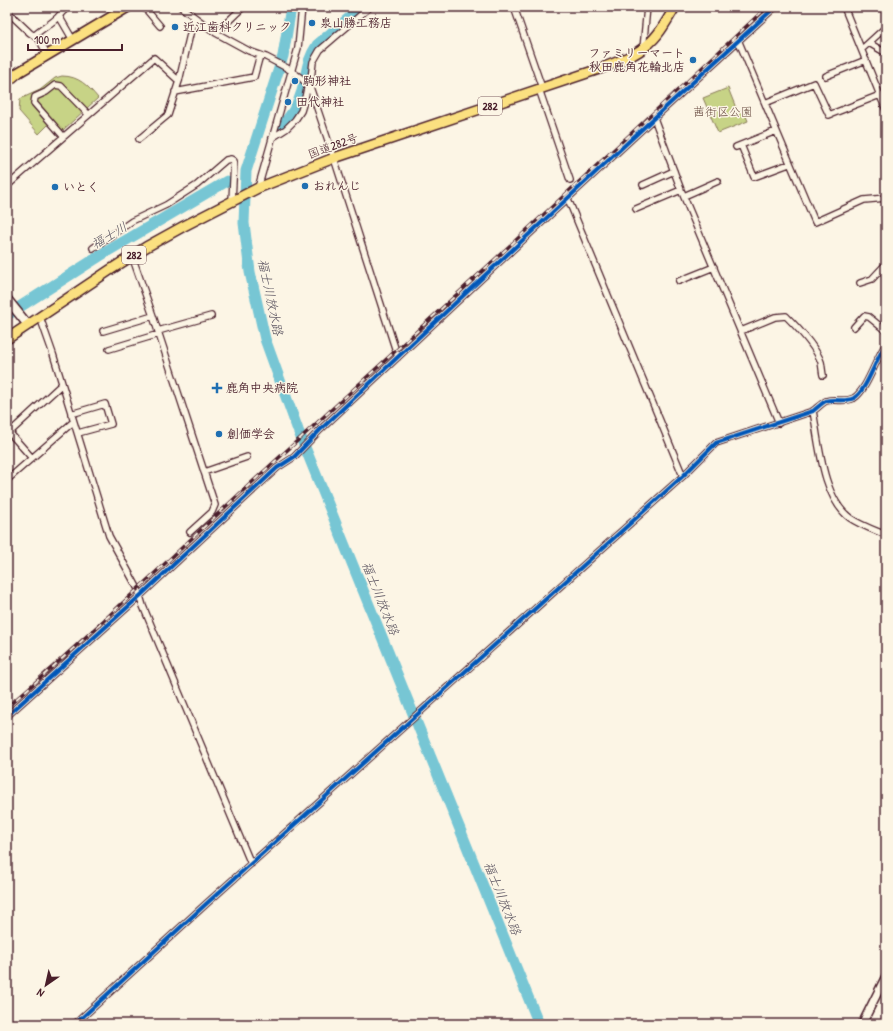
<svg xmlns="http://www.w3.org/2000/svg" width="893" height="1031" viewBox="0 0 893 1031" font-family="'Patrick Hand','Klee One',sans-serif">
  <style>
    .green { fill: #c7d386; stroke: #887958 }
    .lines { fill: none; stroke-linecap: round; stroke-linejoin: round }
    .river { stroke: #77c6d4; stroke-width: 11 }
    .minor-casing { stroke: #4a1f2b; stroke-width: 8 }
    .tertiary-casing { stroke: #4a1f2b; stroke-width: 10 }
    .secondary-casing { stroke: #4a1f2b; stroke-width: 11 }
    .primary-casing { stroke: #4a1f2b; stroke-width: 12 }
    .trunk-casing { stroke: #4a1f2b; stroke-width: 12 }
    .minor { stroke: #fcf5e5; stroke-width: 5.5 }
    .tertiary { stroke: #fcf5e5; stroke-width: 7 }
    .secondary { stroke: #fcf5e5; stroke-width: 8 }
    .primary { stroke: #fbe080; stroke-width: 9 }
    .trunk { stroke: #fbe080; stroke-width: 9 }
    .rail-casing { stroke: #4a1f2b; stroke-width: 3.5 }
    .rail { stroke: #fcf5e5; stroke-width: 2; stroke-dasharray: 6; stroke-linecap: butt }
    .cycleway-casing { stroke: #fcf5e5; stroke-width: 6 }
    .cycleway { stroke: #0057b8; stroke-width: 4 }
    .poi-dot { fill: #1f6fb2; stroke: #fcf5e5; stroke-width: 1.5 }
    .labels { text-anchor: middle; stroke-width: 3; stroke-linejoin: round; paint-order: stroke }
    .shield { fill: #fcf5e5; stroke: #7f5f63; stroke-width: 1 }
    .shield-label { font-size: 11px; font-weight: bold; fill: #4a1f2b }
    .poi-label { font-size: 12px; font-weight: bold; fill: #4a1f2b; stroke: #fcf5e5; text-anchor: start }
    .park-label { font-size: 12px; fill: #694c42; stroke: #fcf5e5 }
    .street-label { font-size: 12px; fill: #4a1f2b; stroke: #fcf5e5 }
    .water-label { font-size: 13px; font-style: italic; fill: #58515e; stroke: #fcf5e5 }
  </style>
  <rect width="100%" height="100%" fill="#fcf5e5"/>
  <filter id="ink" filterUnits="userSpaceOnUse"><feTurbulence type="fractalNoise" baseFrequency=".025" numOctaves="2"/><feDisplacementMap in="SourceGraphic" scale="8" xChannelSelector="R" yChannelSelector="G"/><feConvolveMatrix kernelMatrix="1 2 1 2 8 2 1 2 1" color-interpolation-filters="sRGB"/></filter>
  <g filter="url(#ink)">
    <!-- green -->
    <path class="green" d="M62,76C79,76 88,86 98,98L63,130H60L52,121L39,134L19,111L20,99L40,90L55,78Z
      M728,88L738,113L744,111L748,121L718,133L703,98Z"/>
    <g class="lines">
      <!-- river -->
      <path class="river" d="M291,7L283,56L246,171L244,223L250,272L265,339L298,430L539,1024
        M279,128C290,118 298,105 302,91C307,74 306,61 317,45L362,7
        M7,315L106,252L227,181"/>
      <!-- minor casing -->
      <g class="minor-casing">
        <path id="minor" d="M113,7L117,14
          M144,7L160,26
          M181,7L216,33L249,51L266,57L287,68L301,78L310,87L334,158L394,345L398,357
          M514,7L542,88
          M844,7L886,110
          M11,15L30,33L39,39L47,54
          M59,16L73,40
          M216,33L243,7
          M34,36C41,29 51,24 58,17C61,13 63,11 67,8
          M739,42L815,222L864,200L886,198
          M869,43L886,53
          M643,49L647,7
          M862,49L886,27
          M826,76L866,60
          M539,89L570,180
          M175,92L254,77L260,55
          M765,103L814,83L829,115L880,95
          M654,118L681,190L779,423
          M63,136L34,103L35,97L46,92L55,85L61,86L88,114
          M272,138L286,129L295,120L301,111L305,98L308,84L311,79L313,62L320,50L370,7
          M139,139L168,115L179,81L194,17
          M741,145L754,177L789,164
          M736,147L776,131
          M643,185L674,171
          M7,186L154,58L179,81
          M258,188L298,48L302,7
          M684,196L718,181
          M568,199L683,476
          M636,209L681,190
          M93,248L132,221L166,205L197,185L226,160L231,159L234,161L232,201
          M132,256L153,316L215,505L212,512L190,532
          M679,281L714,267
          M860,283L872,279L886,264
          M40,317L53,354L109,536L138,589L143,606L251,864
          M854,327L864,316L869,317L886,331
          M103,331L153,316
          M158,331L211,316
          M741,331L775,317L786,316C797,327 816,347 821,362C822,366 822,371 823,375
          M109,349L159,334
          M813,411C819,442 822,497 850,518C860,525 874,530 886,535
          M71,414L105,404L111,424L78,433
          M8,431L32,458
          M9,433L62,384
          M204,472L247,457
          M7,480L73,422
          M7,716L141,595L277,468L294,457L320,430L482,278L654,118L775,7
          M75,1024L206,904L683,476L716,443L813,411C817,408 822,403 826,401C835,398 844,403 854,398C867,390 876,358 886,344"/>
      </g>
      <!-- tertiary casing -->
      <g class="tertiary-casing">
        <path id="tertiary" d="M862,1024L886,976"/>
      </g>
      <!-- secondary casing -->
      <g class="secondary-casing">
        <path id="secondary" d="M7,299L28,325"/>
      </g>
      <!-- primary casing -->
      <g class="primary-casing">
        <path id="primary" d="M7,82L19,72L128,7"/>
      </g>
      <!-- trunk casing -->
      <g class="trunk-casing">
        <path id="trunk" d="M7,339L110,270L146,247L184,226L258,188L334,158L602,68C617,62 635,56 647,45C659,36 667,20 675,7"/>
      </g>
      <!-- minor -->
      <use href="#minor" class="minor"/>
      <!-- tertiary -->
      <use href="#tertiary" class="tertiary"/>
      <!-- secondary -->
      <use href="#secondary" class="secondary"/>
      <!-- primary -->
      <use href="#primary" class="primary"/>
      <!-- trunk -->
      <use href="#trunk" class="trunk"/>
      <!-- rail casing -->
      <g class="rail-casing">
        <path id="rail" d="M7,707C90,636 168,560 248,486C422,327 595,168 767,7"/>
      </g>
      <!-- rail -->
      <use href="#rail" class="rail"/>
      <!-- cycleway casing -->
      <g class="cycleway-casing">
        <path id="cycleway" d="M7,716L141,595L277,468L294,457L320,430L482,278L654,118L775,7
          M75,1024L206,904L683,476L716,443L813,411C817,408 822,403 826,401C835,398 844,403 854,398C867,390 876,358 886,344"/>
      </g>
      <!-- cycleway -->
      <use href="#cycleway" class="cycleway"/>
    </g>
  </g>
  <!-- markers -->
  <g class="poi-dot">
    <circle cx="312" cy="23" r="4"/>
    <circle cx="175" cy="27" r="4"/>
    <circle cx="693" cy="60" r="4"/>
    <circle cx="295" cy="81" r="4"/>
    <circle cx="288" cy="102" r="4"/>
    <circle cx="305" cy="186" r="4"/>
    <circle cx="55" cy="187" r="4"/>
    <path d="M215 382h4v4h4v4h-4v4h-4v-4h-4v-4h4z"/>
    <circle cx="219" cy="434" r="4"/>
  </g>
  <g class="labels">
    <!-- shield labels -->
    <g class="shield">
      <rect x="478" y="97" width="24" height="18" rx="3"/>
      <rect x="122" y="246" width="24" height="18" rx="3"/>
    </g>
    <g class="shield-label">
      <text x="490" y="110">282</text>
      <text x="134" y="259">282</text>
    </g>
    <!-- poi labels -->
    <g class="poi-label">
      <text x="320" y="27">泉山勝工務店</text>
      <text x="183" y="31">近江歯科クリニック</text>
      <text x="685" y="57" text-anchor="end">ファミリーマート<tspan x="685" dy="14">秋田鹿角花輪北店</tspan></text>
      <text x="303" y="85">駒形神社</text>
      <text x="296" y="106">田代神社</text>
      <text x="313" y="190">おれんじ</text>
      <text x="63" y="191">いとく</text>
      <text x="226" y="392">鹿角中央病院</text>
      <text x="227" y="438">創価学会</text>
    </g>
    <!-- park labels -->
    <g class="park-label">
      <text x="723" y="116">茜街区公園</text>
    </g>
    <!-- street labels -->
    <g class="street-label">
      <text transform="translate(333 146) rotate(-20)" y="4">国道282号</text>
    </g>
    <!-- water labels -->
    <g class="water-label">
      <text transform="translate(109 235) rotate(-31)" y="5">福士川</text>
      <text transform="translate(271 297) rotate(78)" y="5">福士川放水路</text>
      <text transform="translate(381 598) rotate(68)" y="5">福士川放水路</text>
      <text transform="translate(503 898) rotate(68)" y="5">福士川放水路</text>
    </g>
  </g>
  <!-- margin -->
  <rect width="893" height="1031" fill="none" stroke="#fcf5e5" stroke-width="24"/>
  <rect x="12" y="12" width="869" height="1007" fill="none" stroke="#4a1f2b" stroke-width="1.5" filter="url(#ink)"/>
  <!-- north arrow -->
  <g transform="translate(46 985) rotate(214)" stroke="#fcf5e5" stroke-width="3" paint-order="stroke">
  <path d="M0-3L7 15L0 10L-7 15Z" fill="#4a1f2b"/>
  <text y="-6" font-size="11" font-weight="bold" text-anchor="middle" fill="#4a1f2b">N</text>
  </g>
  <!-- scale -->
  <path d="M28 44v6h94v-6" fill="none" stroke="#4a1f2b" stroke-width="2"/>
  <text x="34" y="44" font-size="12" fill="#4a1f2b" stroke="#fcf5e5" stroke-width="3" paint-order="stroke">100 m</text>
</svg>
